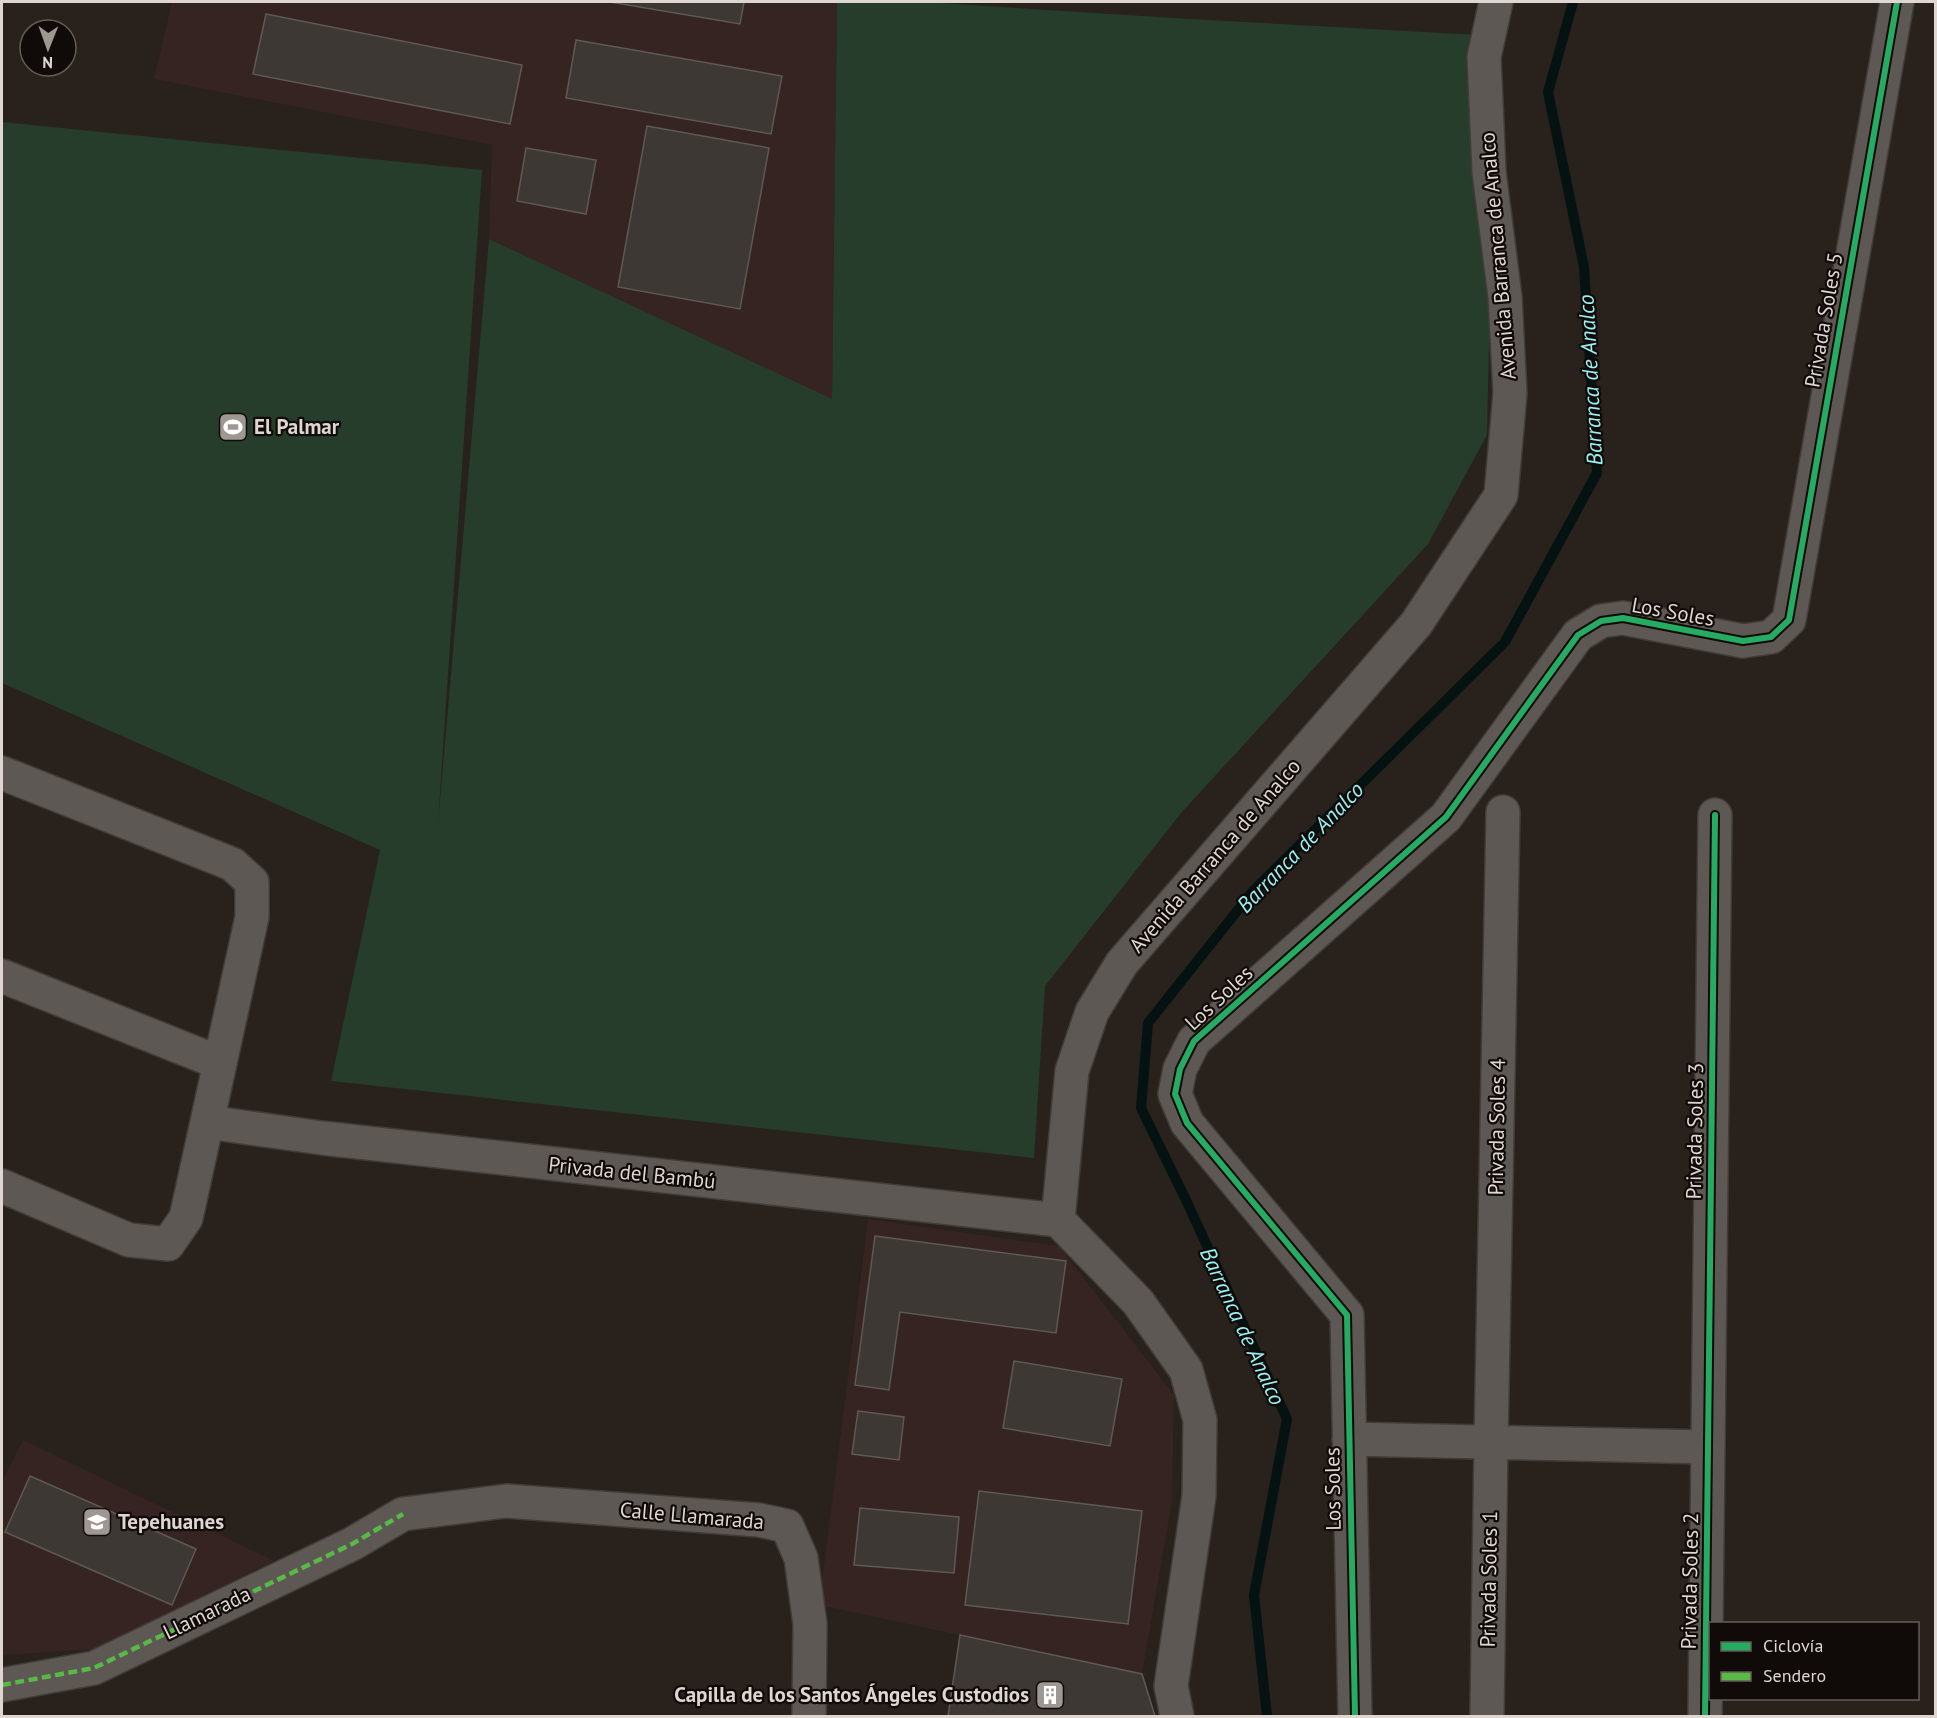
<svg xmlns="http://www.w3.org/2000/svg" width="1937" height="1718" viewBox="0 0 1937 1718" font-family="'PT Sans',sans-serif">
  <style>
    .education { fill: #362422 }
    .green { fill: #263d2b }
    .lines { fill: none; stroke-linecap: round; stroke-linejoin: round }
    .stream { stroke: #041211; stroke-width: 10 }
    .building { fill: #3d3833; stroke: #5e5954; stroke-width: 1.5 }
    .street-casing { stroke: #413c38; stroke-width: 36 }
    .street { stroke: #5e5854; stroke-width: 33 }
    .quiet { stroke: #58b947; stroke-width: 4.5; stroke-dasharray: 9 4.5; stroke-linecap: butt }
    .cycleway-casing { stroke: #100b08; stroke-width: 10 }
    .cycleway { stroke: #26ab63; stroke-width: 6 }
    .labels { text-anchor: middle; stroke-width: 4.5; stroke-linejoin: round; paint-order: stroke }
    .street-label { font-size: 21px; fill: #dfd6d1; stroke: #100b08 }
    .poi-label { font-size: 21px; font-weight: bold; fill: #dfd6d1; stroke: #100b08; text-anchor: start }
    .water-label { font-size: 22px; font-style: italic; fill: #99eff1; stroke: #100b08 }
  </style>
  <rect width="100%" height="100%" fill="#28211c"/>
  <!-- education -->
  <path class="education" d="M172,2H837L832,400L489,239L492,145L154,79Z
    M868,1219L1059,1246L1174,1395L1172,1501L1142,1674L819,1605Z
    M23,1440L274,1561L99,1649L2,1655V1482Z"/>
  <!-- green -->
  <path class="green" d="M837,2H924L1190,19L1479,35L1491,257L1487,435L1428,544L1181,813L1045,986L1034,1158L331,1081L380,850L2,683V122L482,170L438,823L489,239L832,399Z"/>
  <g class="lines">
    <!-- stream -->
    <path class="stream" d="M1267,1716L1254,1595L1287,1419L1185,1198L1141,1108L1148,1023L1253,891L1505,642L1597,473L1584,267L1548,92L1573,2"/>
  </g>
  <!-- building -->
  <path class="building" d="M610,2H744L740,24Z
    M266,14L522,65L510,124L253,74Z
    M576,40L782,76L771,134L566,98Z
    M647,126L769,148L740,309L618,287Z
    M526,148L596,160L586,214L517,201Z
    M875,1236L1066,1261L1056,1333L900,1312L889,1390L855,1385Z
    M1014,1361L1122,1379L1110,1446L1003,1428Z
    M858,1411L904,1417L899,1460L852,1454Z
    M30,1476L196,1549L172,1605L5,1532Z
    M979,1491L1142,1511L1128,1624L965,1605Z
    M860,1508L959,1517L954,1573L854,1565Z
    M960,1635L1142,1674L1155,1716H948Z"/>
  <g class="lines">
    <!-- street casing -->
    <g class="street-casing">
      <path id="street" d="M2,773L232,864L252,882V917L186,1218L168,1244L129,1240L2,1186
        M2,976L220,1063
        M207,1122L322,1138L1058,1220
        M1349,1439L1708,1447
        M2,1685L94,1668L352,1544L403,1514L506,1501L759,1520L787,1526L801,1558L810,1624L809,1716
        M1177,1716L1171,1686L1199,1496L1200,1420L1186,1370L1138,1302L1058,1220L1072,1071L1092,1012L1122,963L1416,624L1501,495L1510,393L1505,297L1489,172L1484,57L1496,2
        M1355,1716L1347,1315L1187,1123L1175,1094L1180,1069L1194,1041L1446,817L1578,635L1601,621L1623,618L1743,641L1771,637L1789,620L1897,2
        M1487,1716L1491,1442L1503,812
        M1705,1716L1715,815"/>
    </g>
    <!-- street -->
    <use href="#street" class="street"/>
    <!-- quiet -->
    <path class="quiet" d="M2,1685L94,1668L352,1544L403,1514"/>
    <!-- cycleway casing -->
    <g class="cycleway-casing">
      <path id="cycleway" d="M1355,1716L1347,1315L1187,1123L1175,1094L1180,1069L1194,1041L1446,817L1578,635L1601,621L1623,618L1743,641L1771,637L1789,620L1897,2
        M1705,1716L1715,815"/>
    </g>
    <!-- cycleway -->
    <use href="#cycleway" class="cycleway"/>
  </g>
  <!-- icons -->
  <defs>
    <g id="stadium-square" transform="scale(1.5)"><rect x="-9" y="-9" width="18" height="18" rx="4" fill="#9f9792" stroke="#100b08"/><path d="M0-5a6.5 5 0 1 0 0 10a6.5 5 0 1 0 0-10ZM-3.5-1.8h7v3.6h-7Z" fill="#fff"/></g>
    <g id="school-square" transform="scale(1.5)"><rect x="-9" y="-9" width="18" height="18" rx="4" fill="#9f9792" stroke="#100b08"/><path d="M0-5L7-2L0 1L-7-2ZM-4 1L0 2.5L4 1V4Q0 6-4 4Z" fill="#fff"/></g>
    <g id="building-square" transform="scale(1.5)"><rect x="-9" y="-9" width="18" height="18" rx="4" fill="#9f9792" stroke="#100b08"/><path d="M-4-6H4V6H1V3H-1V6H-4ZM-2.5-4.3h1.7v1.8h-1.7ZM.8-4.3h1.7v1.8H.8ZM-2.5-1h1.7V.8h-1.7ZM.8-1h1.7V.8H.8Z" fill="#fff"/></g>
  </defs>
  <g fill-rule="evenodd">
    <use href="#stadium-square" x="233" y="427"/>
    <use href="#school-square" x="97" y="1522"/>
    <use href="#building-square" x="1050" y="1695"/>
  </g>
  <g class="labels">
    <!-- street labels -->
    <g class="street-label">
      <text transform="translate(1498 256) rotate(-95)" y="7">Avenida Barranca de Analco</text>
      <text transform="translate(1824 320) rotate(-80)" y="7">Privada Soles 5</text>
      <text transform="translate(1673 612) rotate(10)" y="7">Los Soles</text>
      <text transform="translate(1215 856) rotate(-49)" y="7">Avenida Barranca de Analco</text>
      <text transform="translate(1219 998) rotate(-43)" y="7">Los Soles</text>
      <text transform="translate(1497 1127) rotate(-89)" y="7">Privada Soles 4</text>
      <text transform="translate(1695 1131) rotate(-89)" y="7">Privada Soles 3</text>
      <text transform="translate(632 1173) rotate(6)" y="7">Privada del Bambú</text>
      <text transform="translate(1333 1489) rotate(-91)" y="7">Los Soles</text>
      <text transform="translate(692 1516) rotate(5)" y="7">Calle Llamarada</text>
      <text transform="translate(1489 1579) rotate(-89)" y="7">Privada Soles 1</text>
      <text transform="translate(1690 1581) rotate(-89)" y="7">Privada Soles 2</text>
      <text transform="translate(207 1613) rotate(-26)" y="7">Llamarada</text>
    </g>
    <!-- poi labels -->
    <g class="poi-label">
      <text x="254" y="434">El Palmar</text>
      <text x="118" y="1529">Tepehuanes</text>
      <text x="1029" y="1702" text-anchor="end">Capilla de los Santos Ángeles Custodios</text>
    </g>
    <!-- water labels -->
    <g class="water-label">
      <text transform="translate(1590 380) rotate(-93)" y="8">Barranca de Analco</text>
      <text transform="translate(1300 847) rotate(-46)" y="8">Barranca de Analco</text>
      <text transform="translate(1243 1326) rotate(65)" y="8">Barranca de Analco</text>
    </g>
  </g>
  <!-- border -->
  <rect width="1937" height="1718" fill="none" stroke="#dfd6d1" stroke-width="6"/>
  <!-- legend -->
  <rect x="1709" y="1622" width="210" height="78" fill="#100b08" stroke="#635c58" stroke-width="1.5"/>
  <rect x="1721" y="1642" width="30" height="9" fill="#26ab63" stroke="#635c58" stroke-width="1.5"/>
  <text x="1763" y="1652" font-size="18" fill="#dfd6d1">Ciclovía</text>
  <rect x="1721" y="1672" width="30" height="9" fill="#58b947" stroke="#635c58" stroke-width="1.5"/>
  <text x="1763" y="1682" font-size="18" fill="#dfd6d1">Sendero</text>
  <!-- north arrow -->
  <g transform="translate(48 48) rotate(181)"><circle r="28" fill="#100b08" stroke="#635c58" stroke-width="1.5"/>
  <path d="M0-4.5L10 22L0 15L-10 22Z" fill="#9f9792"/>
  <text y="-9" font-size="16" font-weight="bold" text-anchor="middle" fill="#dfd6d1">N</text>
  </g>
</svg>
